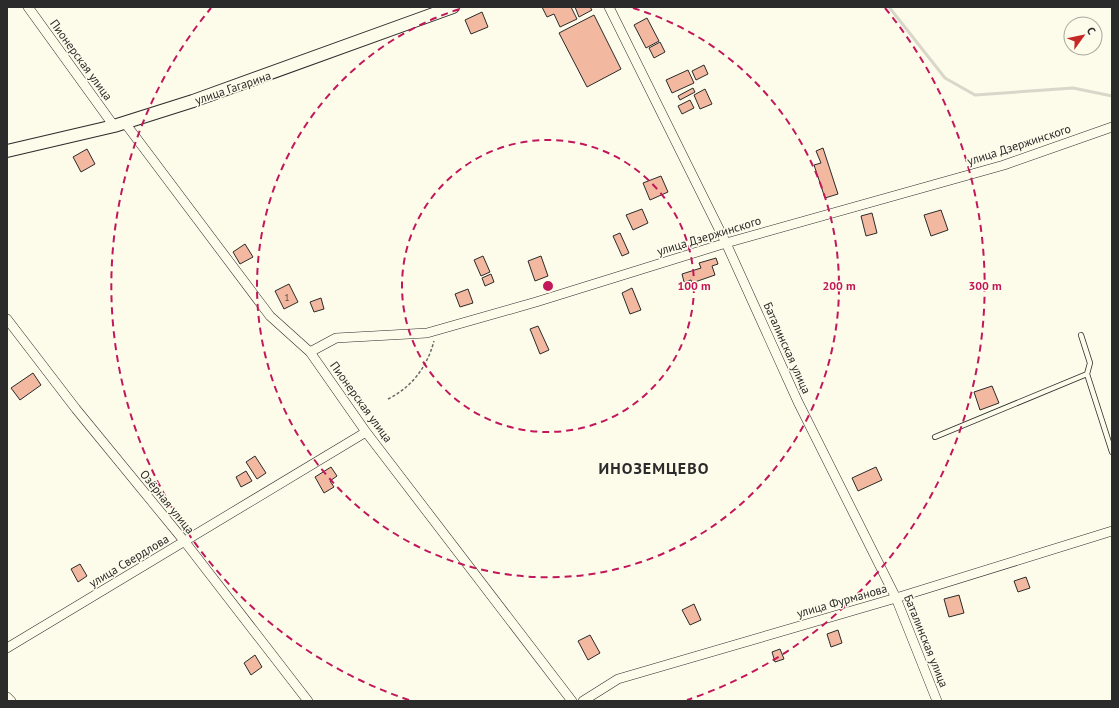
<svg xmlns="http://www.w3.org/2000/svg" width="1119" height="708" viewBox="0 0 1119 708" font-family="'PT Sans',sans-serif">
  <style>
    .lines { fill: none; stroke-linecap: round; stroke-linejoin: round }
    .stream { stroke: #d8d7c9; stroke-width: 3 }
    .building { fill: #f2b8a0; stroke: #2b2b2b }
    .service-casing { stroke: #2b2b2b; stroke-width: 6 }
    .minor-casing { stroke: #2b2b2b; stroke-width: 10 }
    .secondary-casing { stroke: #2b2b2b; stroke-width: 14 }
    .path { stroke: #6a6964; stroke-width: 1.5; stroke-dasharray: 3 2; stroke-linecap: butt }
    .service { stroke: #fdfbea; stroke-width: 4.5 }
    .minor { stroke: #fdfbea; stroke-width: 9 }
    .secondary { stroke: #fdfbea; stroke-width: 12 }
    .ring { fill: none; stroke: #c2185b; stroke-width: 2; stroke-dasharray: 7 5 }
    .labels { text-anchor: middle; stroke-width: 3; stroke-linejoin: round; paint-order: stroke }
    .number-label { font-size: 10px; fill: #5d4e48 }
    .street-label { font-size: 12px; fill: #2b2b2b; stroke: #fdfbea }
    .district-label { font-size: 16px; font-weight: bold; letter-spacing: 1px; fill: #2b2b2b; stroke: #fdfbea }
    .centre { fill: #c2185b; stroke: #fdfbea; stroke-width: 2 }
    .ring-label { font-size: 12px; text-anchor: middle; font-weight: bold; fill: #c2185b; stroke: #fdfbea; stroke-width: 3; stroke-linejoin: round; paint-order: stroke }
  </style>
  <rect width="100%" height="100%" fill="#fdfbea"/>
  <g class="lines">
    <!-- stream -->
    <path class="stream" d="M889,7L945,78L975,95L1073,88L1112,96"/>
  </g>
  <!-- building -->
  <path class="building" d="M542,7H571L577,19L560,27L554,14L547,17Z
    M575,7H590L592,10L579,17Z
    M482,12L488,27L471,34L465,20Z
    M594,15L621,69L587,87L559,33Z
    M647,18L659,41L646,48L634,25Z
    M660,42L665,52L654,58L649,48Z
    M704,65L708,74L696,80L692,71Z
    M688,70L694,83L672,93L666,80Z
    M693,88L695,92L680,100L678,96Z
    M705,89L712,104L700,109L694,95Z
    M690,100L694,108L682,114L678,106Z
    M823,148L838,194L825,198L814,165L821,163L816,151Z
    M87,149L95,164L81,172L73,157Z
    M661,176L668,192L650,200L643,183Z
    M642,209L648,223L633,230L626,215Z
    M941,210L948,230L931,236L924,215Z
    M872,213L877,233L866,236L861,216Z
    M620,233L629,253L622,256L613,236Z
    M245,244L253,257L240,264L233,252Z
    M483,256L490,272L481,276L474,260Z
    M541,256L548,276L535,281L528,261Z
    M716,258L718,264L712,266L715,275L692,283L691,280L684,282L682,274L701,268L699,263Z
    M491,274L494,282L485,286L482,278Z
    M289,284L298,302L284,309L275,291Z
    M632,288L641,310L630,314L622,293Z
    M468,289L473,303L460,307L455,294Z
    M321,298L324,309L314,312L310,302Z
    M538,326L549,350L540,354L530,329Z
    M33,373L41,385L20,400L11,388Z
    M992,386L999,403L980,410L974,392Z
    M255,456L266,473L257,479L246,462Z
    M331,467L337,476L330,481L334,487L324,493L315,477Z
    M876,467L882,480L858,491L852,478Z
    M246,471L252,481L241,487L236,477Z
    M80,564L87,576L78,582L71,569Z
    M1026,577L1030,588L1018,592L1014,581Z
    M959,595L964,613L949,617L944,599Z
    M694,604L701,620L690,625L682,610Z
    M838,630L842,643L831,647L827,634Z
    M590,635L600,653L588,660L578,641Z
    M780,649L784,659L775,662L772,652Z
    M255,655L262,667L251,675L244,663Z"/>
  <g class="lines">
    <!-- service casing -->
    <g class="service-casing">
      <path id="service" d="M1081,335L1090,363L1087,374
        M935,437L1087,374L1112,452"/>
    </g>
    <!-- minor casing -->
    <g class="minor-casing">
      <path id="minor" d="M28,7L114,126
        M609,7L726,243L798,402L896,598L937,701
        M125,123L270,316L310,352L366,432L572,701
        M7,319L76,409L185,542L308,701
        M310,352L336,338L427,333L536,302L726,243L1004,165L1112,127
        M7,648L366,432
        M7,697L11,701
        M583,701L618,679L896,598L1112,531"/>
    </g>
    <!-- secondary casing -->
    <g class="secondary-casing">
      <path id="secondary" d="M7,151L114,126L193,101L453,7"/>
    </g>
    <!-- path -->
    <path class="path" d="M388,399C412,387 427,367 434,341"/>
    <!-- service -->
    <use href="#service" class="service"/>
    <!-- minor -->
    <use href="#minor" class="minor"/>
    <!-- secondary -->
    <use href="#secondary" class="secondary"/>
  </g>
  <!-- distance rings -->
  <g class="ring">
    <circle cx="548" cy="286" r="146"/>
    <path d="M633 8A291 291 0 1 1 463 8"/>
    <path d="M409 700A437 437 0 0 1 211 8M885 8A437 437 0 0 1 687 700"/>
  </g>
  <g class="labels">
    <!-- number labels -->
    <g class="number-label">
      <text x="287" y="301">1</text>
    </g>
    <!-- street labels -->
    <g class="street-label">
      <text transform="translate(81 60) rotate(54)" y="4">Пионерская улица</text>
      <text transform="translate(233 88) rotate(-19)" y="4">улица Гагарина</text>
      <text transform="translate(1019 145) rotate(-18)" y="4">улица Дзержинского</text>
      <text transform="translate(709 236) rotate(-17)" y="4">улица Дзержинского</text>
      <text transform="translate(787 348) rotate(66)" y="4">Баталинская улица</text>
      <text transform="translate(361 402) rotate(54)" y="4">Пионерская улица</text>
      <text transform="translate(167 502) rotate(51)" y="4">Озёрная улица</text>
      <text transform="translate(129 561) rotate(-31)" y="4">улица Свердлова</text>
      <text transform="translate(842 601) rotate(-16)" y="4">улица Фурманова</text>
      <text transform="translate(926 641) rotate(68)" y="4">Баталинская улица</text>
    </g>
    <!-- district labels -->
    <g class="district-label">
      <text x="654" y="474">ИНОЗЕМЦЕВО</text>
    </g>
  </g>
  <circle cx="548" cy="286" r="6" class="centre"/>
  <g class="ring-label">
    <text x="694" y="290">100 m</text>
    <text x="839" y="290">200 m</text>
    <text x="985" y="290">300 m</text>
  </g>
  <!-- border -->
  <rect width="1119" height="708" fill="none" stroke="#2b2b2b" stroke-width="16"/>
  <!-- north arrow -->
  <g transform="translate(1083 36) rotate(57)"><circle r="19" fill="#fdfbea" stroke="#a9a89e"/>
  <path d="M0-3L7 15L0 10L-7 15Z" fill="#c62828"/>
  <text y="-6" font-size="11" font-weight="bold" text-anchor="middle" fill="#2b2b2b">С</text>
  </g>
</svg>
